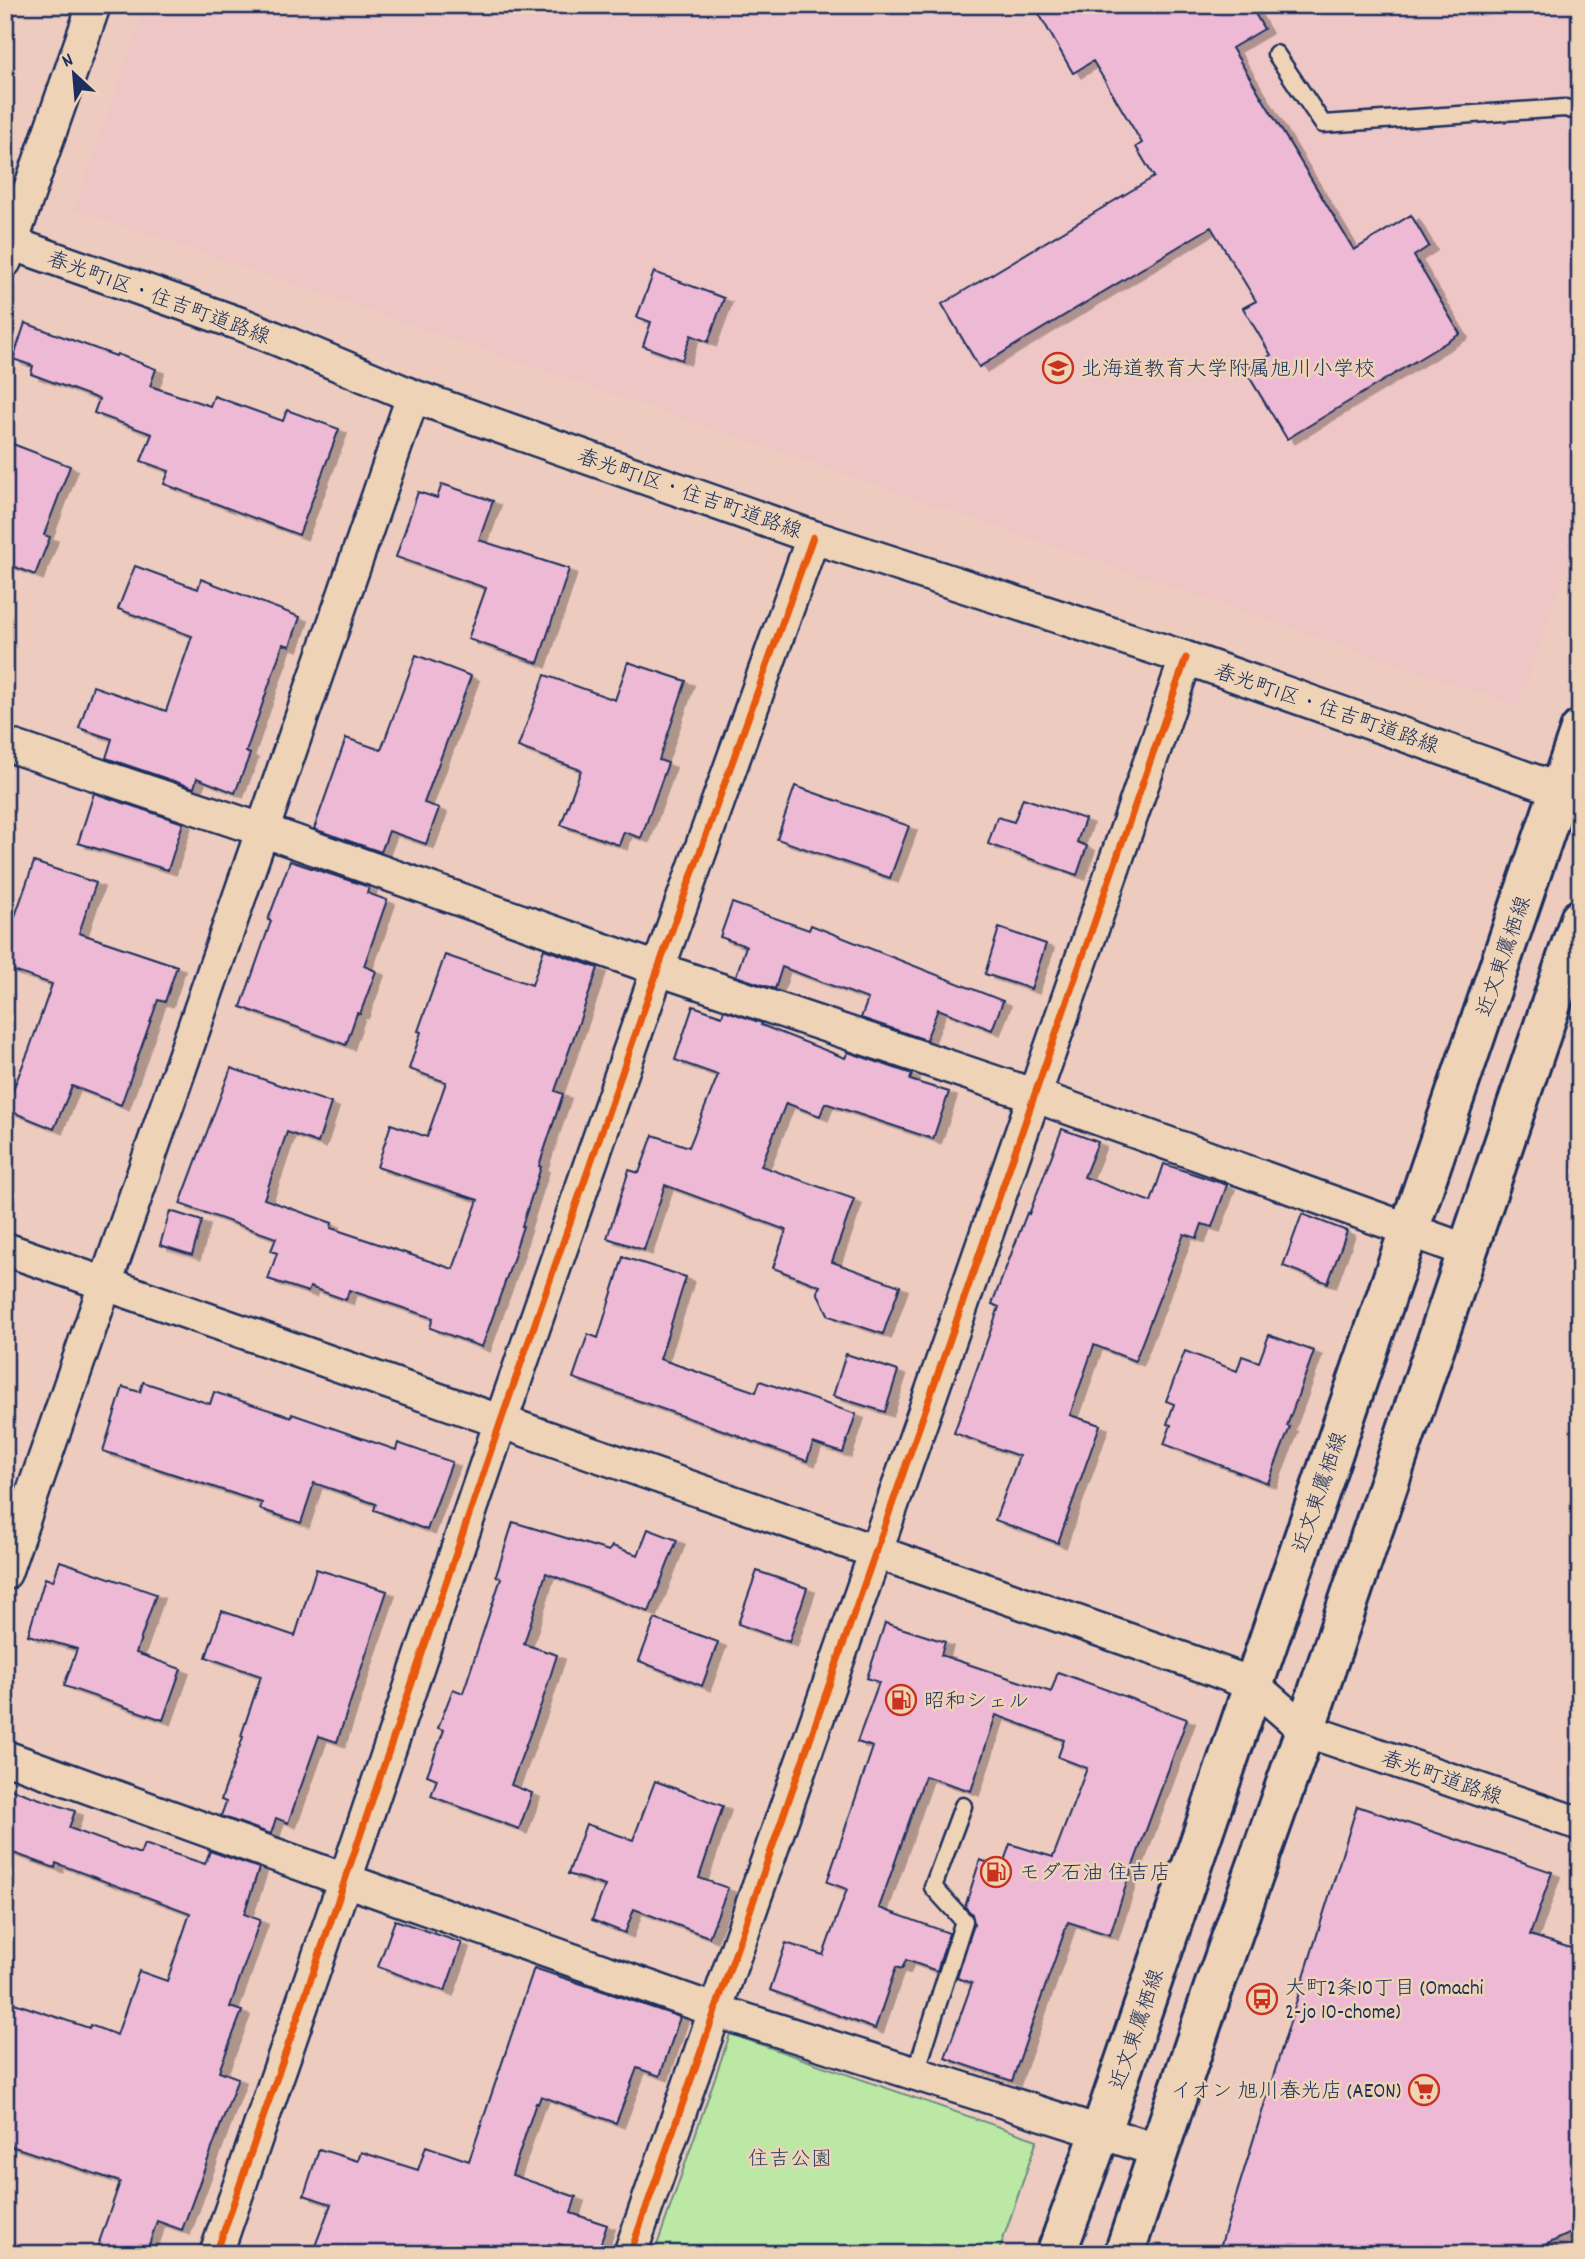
<svg xmlns="http://www.w3.org/2000/svg" width="1585" height="2259" viewBox="0 0 1585 2259" font-family="Dekko,'Klee One',sans-serif">
  <style>
    .built { fill: #eec6c5 }
    .green { fill: #bbe8a5; stroke: #6b8c82; stroke-width: 2 }
    .building { fill: #edb9d4; stroke: #1b2f5e; stroke-width: 2; filter: url(#shadow) }
    .lines { fill: none; stroke-linecap: round; stroke-linejoin: round }
    .lane-casing { stroke: #1b2f5e; stroke-width: 21 }
    .street-casing { stroke: #1b2f5e; stroke-width: 37 }
    .primary-casing { stroke: #1b2f5e; stroke-width: 44 }
    .lane { stroke: #efd3b6; stroke-width: 16 }
    .street { stroke: #efd3b6; stroke-width: 32 }
    .primary { stroke: #efd3b6; stroke-width: 38 }
    .cycleway-casing { stroke: #efd3b6; stroke-width: 11 }
    .cycleway { stroke: #e8590c; stroke-width: 7 }
    .labels { text-anchor: middle; stroke-width: 5; stroke-linejoin: round; paint-order: stroke }
    .street-label { font-size: 21px; fill: #1b2f5e; stroke: #efd3b6 }
    .poi-label { font-size: 21px; fill: #1b2f5e; stroke: #efd3b6; text-anchor: start }
    .park-label { font-size: 21px; fill: #2b4265; stroke: #efd3b6 }
  </style>
  <defs>
    <filter id="shadow"><feDropShadow dx="8" dy="4.5" stdDeviation="0" flood-color="#0004"/></filter>
  </defs>
  <rect width="100%" height="100%" fill="#eecbbf"/>
  <filter id="ink" filterUnits="userSpaceOnUse"><feTurbulence type="fractalNoise" baseFrequency=".0143" numOctaves="2"/><feDisplacementMap in="SourceGraphic" scale="14" xChannelSelector="R" yChannelSelector="G"/><feConvolveMatrix kernelMatrix="1 2 1 2 8 2 1 2 1" color-interpolation-filters="sRGB"/></filter>
  <g filter="url(#ink)">
    <!-- built -->
    <path class="built" d="M146,5H1580V527L1518,706L74,209Z"/>
    <!-- green -->
    <path class="green" d="M730,2034L1037,2140L998,2254H654Z"/>
    <!-- building -->
    <path class="building" d="M1034,5H1250L1264,29L1232,48L1354,250L1411,215L1429,246L1414,256L1460,334L1287,439L1245,370L1271,355L1243,308L1256,301L1211,227L979,367L942,304L1154,177L1136,147L1142,143L1093,61L1073,73Z
      M654,272L724,298L708,342L691,335L682,360L643,346L651,322L637,317Z
      M25,323L116,356L117,354L156,369L150,386L210,406L214,396L283,421L287,410L339,429L299,535L164,484L169,471L141,461L152,434L94,413L99,399L31,374L33,366L13,359Z
      M5,441L70,466L44,535L50,537L35,575L5,563Z
      M442,484L493,501L479,540L569,569L538,663L468,639L486,588L396,557L418,492L437,498Z
      M135,566L198,589L201,579L300,617L290,646L283,644L246,752L250,754L235,793L197,778L194,788L106,758L112,739L79,728L93,686L166,711L192,636L118,609Z
      M416,655L471,676L424,803L439,808L426,844L389,831L381,852L314,829L346,738L381,750Z
      M628,662L686,681L659,760L668,763L641,838L624,832L619,845L561,825L581,770L518,747L545,675L615,700Z
      M795,786L909,826L890,878L777,839Z
      M94,793L183,823L168,870L78,843Z
      M1023,798L1085,819L1077,842L1087,846L1077,875L988,844L997,817L1014,822Z
      M290,861L369,887L367,893L387,900L364,966L376,971L360,1014L357,1013L346,1045L241,1007L271,921L268,920Z
      M34,862L96,883L79,933L177,966L165,1002L158,1000L121,1105L72,1086L54,1129L5,1109L29,1050L52,984L5,968V945Z
      M732,903L809,930L811,925L1003,1001L992,1030L938,1009L926,1040L861,1018L868,999L782,967L775,989L736,976L746,946L720,937Z
      M999,928L1046,944L1031,989L985,974Z
      M544,949L598,968L555,1091L563,1094L539,1166L541,1167L522,1226H523L515,1251H516L482,1347L430,1328L433,1318L349,1290L346,1300L310,1287L308,1292L268,1279L277,1253L271,1251L276,1238L180,1204L231,1068L331,1103L318,1143L287,1132L264,1199L332,1223L331,1228L453,1269L478,1200L377,1167L391,1124L427,1137L446,1082L409,1069L421,1032L418,1031L445,955L532,985Z
      M693,1006L722,1016L724,1010L762,1023L761,1025L845,1058L848,1052L912,1074L910,1080L949,1092L933,1139L825,1103L820,1116L786,1103L761,1166L854,1199L832,1262L900,1286L883,1334L829,1316L817,1292L820,1286L773,1268L786,1230L665,1185L644,1250L607,1238L629,1170L639,1173L653,1135L689,1147L718,1075L675,1060Z
      M1062,1129L1098,1142L1084,1177L1151,1202L1164,1164L1227,1185L1212,1227L1202,1224L1197,1238L1184,1234L1135,1361L1094,1345L1070,1415L1100,1425L1058,1543L995,1520L1019,1456L954,1433L999,1307L992,1304L1027,1213L1029,1214Z
      M170,1211L202,1221L192,1255L160,1245Z
      M1302,1214L1347,1231L1328,1283L1283,1266Z
      M623,1257L686,1277L660,1359L756,1392L760,1381L856,1414L843,1453L813,1443L807,1461L740,1437V1436L573,1378L588,1334L598,1338Z
      M1269,1335L1314,1351L1287,1426L1290,1427L1268,1483L1164,1444L1171,1425L1167,1424L1174,1404L1166,1401L1185,1351L1237,1371L1242,1356L1259,1362Z
      M846,1354L898,1371L885,1412L833,1396Z
      M143,1382L210,1404L214,1392L291,1417L292,1414L396,1450L398,1443L452,1462L427,1530L374,1510L376,1504L314,1483L301,1523L260,1509L262,1503L103,1451L123,1387L140,1392Z
      M513,1522L609,1551L612,1546L638,1555L648,1529L677,1540L649,1612L546,1573L524,1644L557,1655L542,1702L511,1785L532,1793L519,1829L431,1796L437,1779L427,1775L444,1730L438,1728L453,1689L463,1693L501,1578L496,1576Z
      M60,1561L156,1594L136,1653L181,1669L163,1720L64,1686L77,1649L28,1635L45,1578L53,1581Z
      M316,1569L387,1591L337,1742L319,1736L288,1823L276,1818L271,1834L221,1816L226,1802L221,1800L243,1737L241,1736L261,1676L206,1657L222,1611L295,1636Z
      M757,1571L807,1588L789,1642L738,1624Z
      M655,1619L718,1642L702,1686L639,1661Z
      M885,1623L945,1642L941,1655L1051,1692L1058,1672L1187,1719L1128,1879L1110,1935L1068,1922L1012,2081L945,2058L972,1983L957,1978L974,1924L972,1914L965,1907L980,1860L1002,1867L1010,1844L1053,1857L1087,1768L1058,1757L1064,1740L996,1715L971,1791L925,1776L879,1908L949,1933L937,1971L906,1960L902,1969L896,1967L875,2029L770,1990L786,1943L823,1955L847,1889L827,1882L873,1747L857,1742L879,1682L867,1678Z
      M655,1781L723,1806L699,1878L728,1888L709,1937L634,1909L625,1933L592,1920L605,1886L568,1874L586,1824L633,1840Z
      M5,1787L75,1811L69,1828L140,1854L144,1844L205,1864L210,1851L259,1868L244,1914L260,1920L230,2007L242,2011L219,2071L238,2078L182,2230L157,2221L146,2254H95L120,2182L5,2144V2000L89,2028L90,2025L117,2035L139,1971L167,1981L190,1913L56,1863L55,1868L5,1850Z
      M1357,1806L1552,1872L1530,1935L1580,1951V2229L1545,2245L1542,2254H1218Z
      M395,1920L462,1943L445,1991L378,1967Z
      M534,1968L680,2017L660,2076L637,2068L616,2123L541,2096L538,2104L536,2103L512,2175L576,2197L571,2213L607,2225L597,2254H590L559,2244L558,2247L549,2244L546,2254H312L331,2204L304,2195L319,2149L358,2161L361,2152L418,2170L426,2146L469,2161Z"/>
    <g class="lines">
      <!-- lane casing -->
      <g class="lane-casing">
        <path id="lane" d="M1276,54L1323,124L1565,108L1580,112
          M915,2075L964,1921L933,1887L963,1806"/>
      </g>
      <!-- street casing -->
      <g class="street-casing">
        <path id="street" d="M5,241L246,326L413,396L813,537L1186,658L1580,797
          M5,261L94,5
          M5,744L262,830L658,969L1033,1095L1468,1251
          M5,1249L1198,1664L1252,1684L1305,1730L1580,1824
          M5,1573L413,396
          M5,1757L345,1880L717,2011L1160,2151
          M216,2254L345,1880L501,1421L658,969L813,537
          M630,2254C820,1723 1000,1190 1186,658"/>
      </g>
      <!-- primary casing -->
      <g class="primary-casing">
        <path id="primary" d="M1056,2254L1101,2131L1580,730
          M1124,2254L1215,1984L1305,1730L1580,919"/>
      </g>
      <!-- lane -->
      <use href="#lane" class="lane"/>
      <!-- street -->
      <use href="#street" class="street"/>
      <!-- primary -->
      <use href="#primary" class="primary"/>
      <!-- cycleway casing -->
      <g class="cycleway-casing">
        <path id="cycleway" d="M216,2254L345,1880L501,1421L658,969L813,537
          M630,2254C820,1723 1000,1190 1186,658"/>
      </g>
      <!-- cycleway -->
      <use href="#cycleway" class="cycleway"/>
    </g>
  </g>
  <!-- icons -->
  <defs>
    <g id="school-ring" transform="scale(1.575)"><circle r="9.5" fill="#efd3b6" stroke="#c8321e" stroke-width="1.5"/><path d="M0-5L7-2L0 1L-7-2ZM-4 1L0 2.5L4 1V4Q0 6-4 4Z" fill="#c8321e"/></g>
    <g id="fuel-ring" transform="scale(1.575)"><circle r="9.5" fill="#efd3b6" stroke="#c8321e" stroke-width="1.5"/><path d="M-5.5-6h7V0h2V4h1.3V-2.5L3-4.5l.8-.8L6-3V5H2.5V1h-1V6h-7ZM-4.2-4.7v3.2H.2V-4.7Z" fill="#c8321e"/></g>
    <g id="bus-ring" transform="scale(1.575)"><circle r="9.5" fill="#efd3b6" stroke="#c8321e" stroke-width="1.5"/><path d="M-5-6H5V4H4V6H2V4H-2V6H-4V4H-5ZM-3.5-4V0h7V-4ZM-3.5 1.2v1.5H-2V1.2ZM2 1.2v1.5H3.5V1.2Z" fill="#c8321e"/></g>
    <g id="supermarket-ring" transform="scale(1.575)"><circle r="9.5" fill="#efd3b6" stroke="#c8321e" stroke-width="1.5"/><path d="M-6-5.5h2.5l.6 2H6L4.5 2H-2.5L-4.4-4H-6ZM-1.5 3.2a1.3 1.3 0 1 0 .1 0ZM3 3.2a1.3 1.3 0 1 0 .1 0Z" fill="#c8321e"/></g>
  </defs>
  <g fill-rule="evenodd">
    <use href="#school-ring" x="1058" y="368"/>
    <use href="#fuel-ring" x="901" y="1700"/>
    <use href="#fuel-ring" x="996" y="1872"/>
    <use href="#bus-ring" x="1262" y="1999"/>
    <use href="#supermarket-ring" x="1424" y="2090"/>
  </g>
  <g class="labels">
    <!-- street labels -->
    <g class="street-label">
      <text transform="translate(159 297) rotate(20)" y="7">春光町1区・住吉町道路線</text>
      <text transform="translate(690 493) rotate(19)" y="7">春光町1区・住吉町道路線</text>
      <text transform="translate(1327 708) rotate(19)" y="7">春光町1区・住吉町道路線</text>
      <text transform="translate(1503 956) rotate(-71)" y="7">近文東鷹栖線</text>
      <text transform="translate(1319 1492) rotate(-71)" y="7">近文東鷹栖線</text>
      <text transform="translate(1442 1777) rotate(19)" y="7">春光町道路線</text>
      <text transform="translate(1136 2029) rotate(-71)" y="7">近文東鷹栖線</text>
    </g>
    <!-- poi labels -->
    <g class="poi-label">
      <text x="1081" y="375">北海道教育大学附属旭川小学校</text>
      <text x="924" y="1707">昭和シェル</text>
      <text x="1019" y="1879">モダ石油 住吉店</text>
      <text x="1285" y="1994">大町2条10丁目 (Omachi<tspan x="1285" dy="24">2-jo 10-chome)</tspan></text>
      <text x="1401" y="2097" text-anchor="end">イオン 旭川春光店 (AEON)</text>
    </g>
    <!-- park labels -->
    <g class="park-label">
      <text x="790" y="2165">住吉公園</text>
    </g>
  </g>
  <!-- margin -->
  <rect width="1585" height="2259" fill="none" stroke="#efd3b6" stroke-width="28"/>
  <rect x="14" y="14" width="1557" height="2231" fill="none" stroke="#1b2f5e" stroke-width="2.5" filter="url(#ink)"/>
  <!-- north arrow -->
  <g transform="translate(74 74) rotate(334)" stroke="#efd3b6" stroke-width="5" paint-order="stroke">
  <path d="M0-5L12 26L0 18L-12 26Z" fill="#1b2f5e"/>
  <text y="-10" font-size="19" font-weight="bold" text-anchor="middle" fill="#1b2f5e">N</text>
  </g>
</svg>
